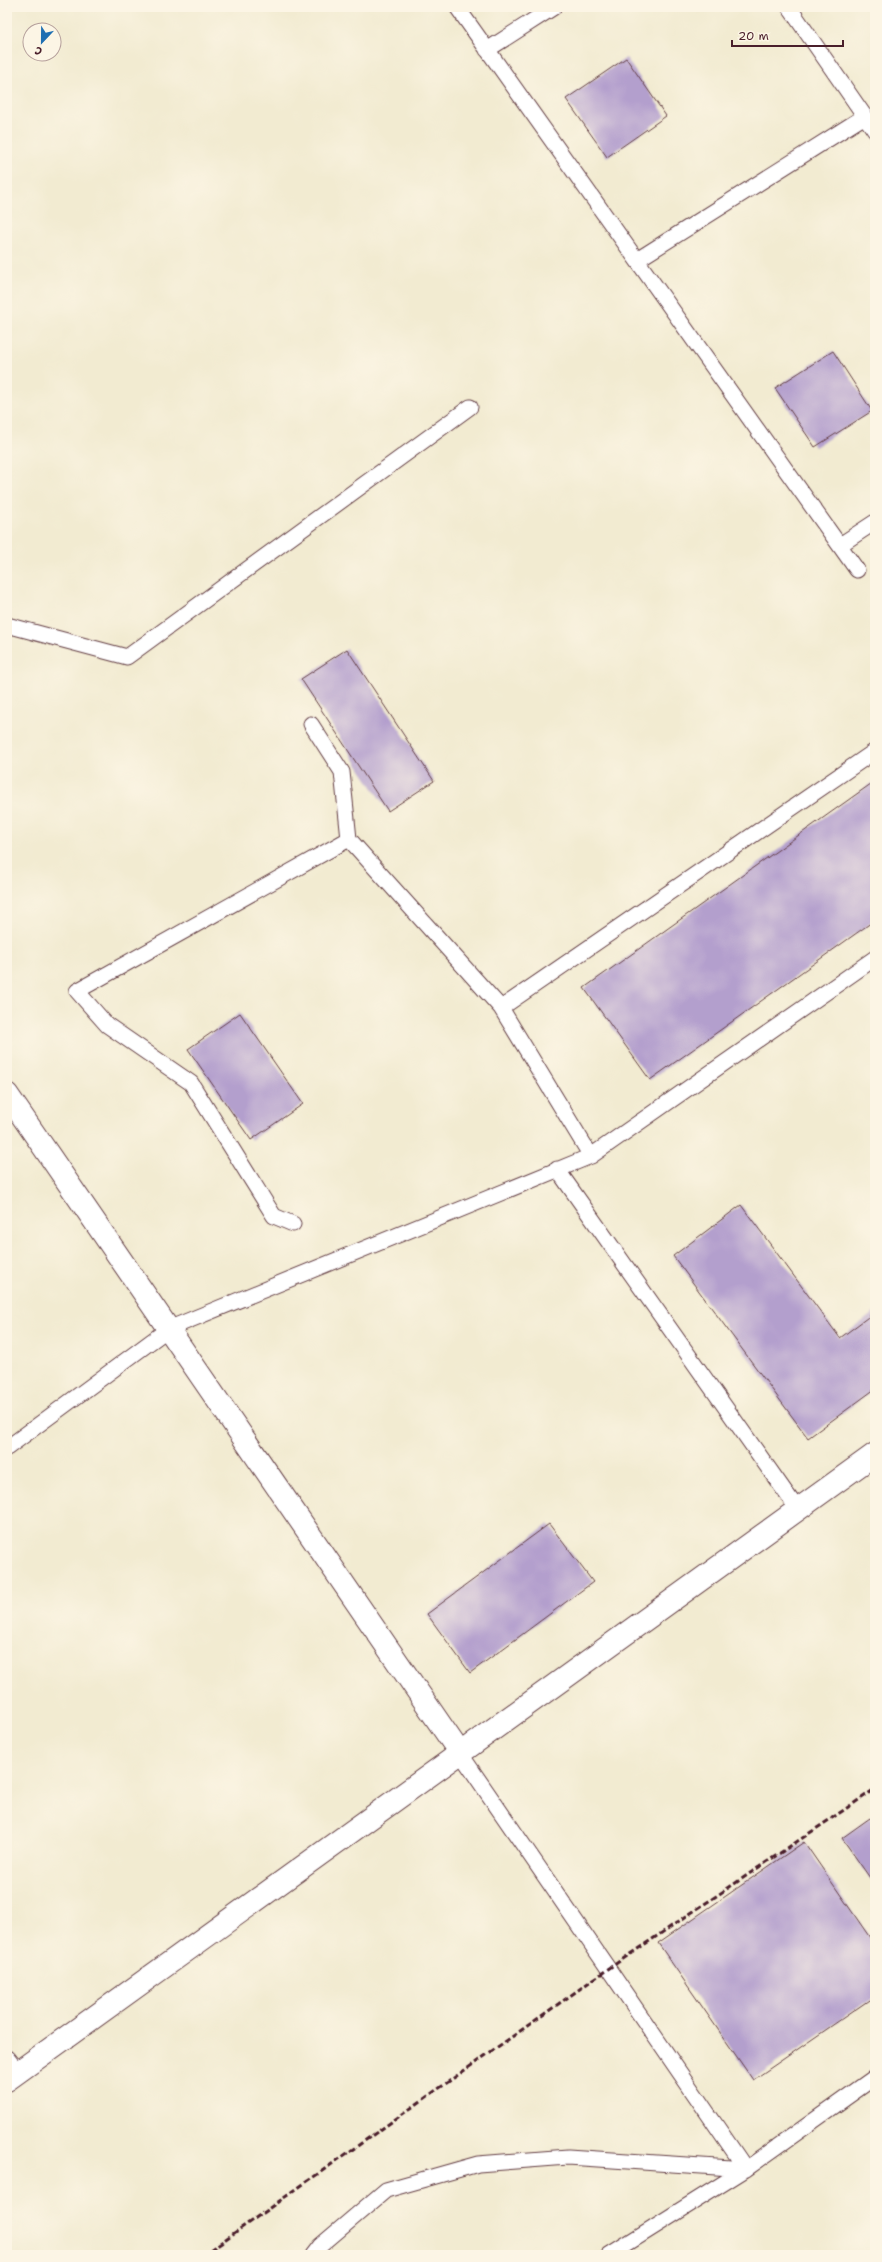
<svg xmlns="http://www.w3.org/2000/svg" width="882" height="2262" viewBox="0 0 882 2262" font-family="'Shantell Sans',sans-serif">
  <style>
    .building { fill: #b39fcd }
    .lines { fill: none; stroke-linecap: round; stroke-linejoin: round }
    .service-casing { stroke: #633e44; stroke-width: 17 }
    .minor-casing { stroke: #633e44; stroke-width: 24 }
    .service { stroke: #fff; stroke-width: 15 }
    .minor { stroke: #fff; stroke-width: 22 }
    .rail { stroke: #4a1f2b; stroke-width: 3; stroke-dasharray: 6 3; stroke-linecap: butt }
  </style>
  <rect width="100%" height="100%" fill="#fcf5e5"/>
  <filter id="ink" filterUnits="userSpaceOnUse"><feTurbulence type="fractalNoise" baseFrequency=".025" numOctaves="2"/><feDisplacementMap in="SourceGraphic" scale="8" xChannelSelector="R" yChannelSelector="G"/><feConvolveMatrix kernelMatrix="1 2 1 2 8 2 1 2 1" color-interpolation-filters="sRGB"/></filter>
  <filter id="wash" filterUnits="userSpaceOnUse"><feTurbulence type="fractalNoise" baseFrequency=".012" numOctaves="4" result="noise"/><feDisplacementMap in="SourceGraphic" scale="16" xChannelSelector="R" yChannelSelector="G"/><feGaussianBlur stdDeviation="0.9" result="paint"/><feColorMatrix in="noise" values="0 0 0 0 0 0 0 0 0 0 0 0 0 0 0 0 0 1.4 0 .05"/><feComposite in="paint" operator="in"/></filter>
  <g filter="url(#wash)">
    <rect width="100%" height="100%" fill="#f2ebd1"/>
    <g id="blocks">
      <!-- building -->
      <path class="building" d="M626,58L666,116L607,157L566,99Z
        M833,351L872,411L815,447L775,388Z
        M347,649L434,781L388,811L301,679Z
        M875,781V920L650,1080L584,988Z
        M240,1013L303,1104L251,1140L188,1049Z
        M741,1205L840,1338L875,1312V1389L808,1438L673,1256Z
        M549,1524L593,1582L470,1673L427,1614Z
        M870,1818L875,1824V1885L842,1838Z
        M804,1842L875,1945V1996L753,2080L658,1943Z"/>
    </g>
  </g>
  <g filter="url(#ink)">
    <use href="#blocks" fill-opacity="0" stroke="#633e44" stroke-width="1"/>
    <g class="lines">
      <!-- service casing -->
      <g class="service-casing">
        <path id="service" d="M457,7L857,570
          M789,7L875,131
          M487,50L554,7
          M637,260L865,116
          M840,545L875,522
          M7,625L127,657L470,407
          M311,724L342,772L349,839
          M501,1008L875,751
          M557,1169L798,1510
          M293,1224L274,1216L191,1083L107,1025L77,991L349,839L501,1008L591,1156
          M7,1448L168,1329L591,1156L875,958
          M460,1753L746,2169
          M7,2058L18,2072
          M313,2255L320,2246L386,2190L478,2164L568,2157L746,2169
          M609,2255L746,2169L875,2077"/>
      </g>
      <!-- minor casing -->
      <g class="minor-casing">
        <path id="minor" d="M7,1094L460,1753
          M7,2080L875,1454"/>
      </g>
      <!-- service -->
      <use href="#service" class="service"/>
      <!-- minor -->
      <use href="#minor" class="minor"/>
      <!-- rail -->
      <path class="rail" d="M203,2255L608,1969L875,1789"/>
    </g>
  </g>
  <!-- margin -->
  <rect width="882" height="2262" fill="none" stroke="#fcf5e5" stroke-width="24"/>
  <!-- north arrow -->
  <g transform="translate(42 42) rotate(202)"><circle r="19" fill="#fcf5e5" stroke="#b59f9b"/>
  <path d="M0-3L7 15L0 10L-7 15Z" fill="#1f6fb2"/>
  <text y="-6" font-size="11" font-weight="bold" text-anchor="middle" fill="#4a1f2b">С</text>
  </g>
  <!-- scale -->
  <path d="M732 40v6h111v-6" fill="none" stroke="#4a1f2b" stroke-width="2"/>
  <text x="738" y="40" font-size="12" fill="#4a1f2b" stroke="#fcf5e5" stroke-width="3" paint-order="stroke">20 m</text>
</svg>
